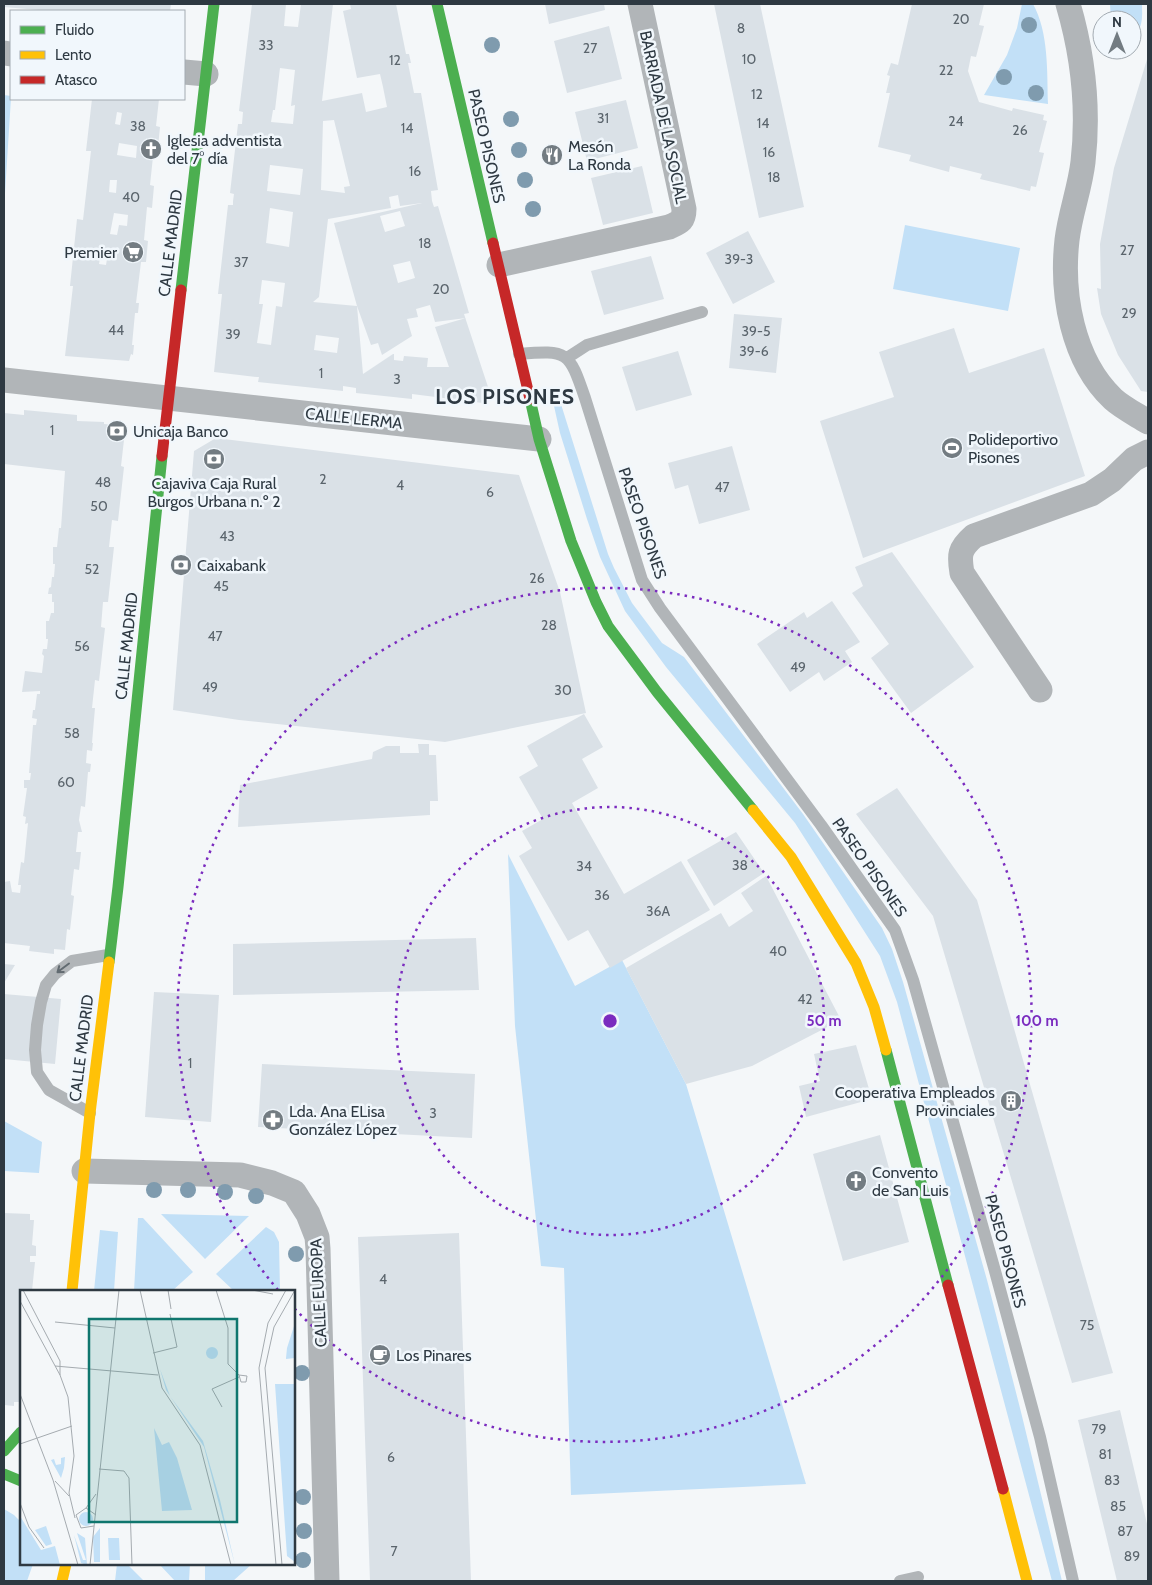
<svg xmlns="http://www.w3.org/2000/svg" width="1152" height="1585" viewBox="0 0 1152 1585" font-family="Cabin,sans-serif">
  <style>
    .green { fill: #c2e0f7 }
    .building { fill: #dae1e7; fill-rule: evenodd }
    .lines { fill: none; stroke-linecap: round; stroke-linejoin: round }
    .lane { stroke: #b1b5b8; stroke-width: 12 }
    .street { stroke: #b1b5b8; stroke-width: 25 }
    .fast { stroke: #4caf50; stroke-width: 11 }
    .slow { stroke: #ffc107; stroke-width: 11 }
    .jam { stroke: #c62828; stroke-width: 11 }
    .tree { fill: #7f9bae }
    .oneway { stroke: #626b71 }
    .ring { fill: none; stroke: #7b2cbf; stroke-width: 2.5; stroke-dasharray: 2.5 5 }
    .labels { text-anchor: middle; stroke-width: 5; stroke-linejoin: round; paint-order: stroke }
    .number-label { font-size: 14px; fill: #5a646c }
    .street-label { font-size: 16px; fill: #2e3942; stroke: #f1f7fc }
    .poi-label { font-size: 16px; fill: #2e3942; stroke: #f1f7fc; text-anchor: start }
    .district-label { font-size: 21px; font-weight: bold; letter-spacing: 1px; fill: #2e3942; stroke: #f1f7fc }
    .inset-road { fill: none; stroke: #a5abb0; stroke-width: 1 }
    .view { fill: #0f766e; fill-opacity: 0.15; stroke: #0f766e; stroke-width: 2.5 }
    .inset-edge { fill: none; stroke: #2e3942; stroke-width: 2.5 }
    .centre { fill: #7b2cbf; stroke: #f1f7fc; stroke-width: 2.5 }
    .ring-label { font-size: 15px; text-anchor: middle; font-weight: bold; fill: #7b2cbf; stroke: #f1f7fc; stroke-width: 5; stroke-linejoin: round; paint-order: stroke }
  </style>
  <rect width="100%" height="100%" fill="#f4f7f9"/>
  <!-- green -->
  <path class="green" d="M1022,4H1033C1049,33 1047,72 1048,104L984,95L1007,55L1017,28Z
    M1110,4H1142C1142,16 1144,29 1132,36V20H1111Z
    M4,95L11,96V98L4,209Z
    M905,225L1020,248L1008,311L893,289Z
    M550,388L557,394L560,401L608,554L614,568L632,603L662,643L684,657L803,814L882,928L892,949L903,982L987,1280L1021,1412L1062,1581H1052L897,1002L880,956L795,823L666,667L625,611L600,557L587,519L560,433Z
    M508,854L575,986L622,960L686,1084L806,1484L571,1495L564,1268L541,1266L515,1026Z
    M4,1121L42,1142L39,1173L4,1171Z
    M161,1214L249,1216L205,1259Z
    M138,1218H143L193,1272L172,1291H134Z
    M266,1227L274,1232L279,1242L280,1291H234L216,1274Z
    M100,1230L118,1232L114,1291H94Z
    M4,1509L14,1515L21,1522V1564H33L27,1581H4Z
    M117,1564H127L144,1581H115Z
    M159,1564H190L189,1581H175Z
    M205,1564H252L233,1581H205Z"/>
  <!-- building -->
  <path class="building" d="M4,4H171L170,11L89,10V11H50L4,7Z
    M252,4H286L284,26L298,27L301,4H333L322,101L362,93L366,112L387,107L383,87L380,74L357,78L343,11L351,9L350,4H396L406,54H409L411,63H408L414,93H421L438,190L431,191L432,201L434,207L438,206L469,313L464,314L490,393L483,403L412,394V399L356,393V388L343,386V391L258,382L259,377H257L214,372L222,294H218L228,205H233V201L234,194L230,193L238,124H242L243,112L239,111ZM280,68L295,70L291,106L295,105L293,124L271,122L273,110H275ZM334,120L350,186L344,187L345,193L321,190L323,121ZM270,165L303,169L300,195L267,191ZM398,195L400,206L422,203L334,223L357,306L371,345L378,343L382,355L412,336L407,319L418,317L416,309L430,305L435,322L466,318L435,327L449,367H427L428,358L404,356L403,361L394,360V354H393L363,374L357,306L313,302L319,297L328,219L391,208L389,197ZM270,208L293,212L289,247L266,243ZM400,211L405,226L385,232L380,216ZM410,261L415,278L398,283L393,265ZM262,280L285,283L282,307L276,306L271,345L257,343L263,304H259ZM316,335L339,338L337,353L314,350Z
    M545,4H604L605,10L549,24Z
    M714,4H760L804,207L759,218Z
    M912,4H984L979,25L984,26L976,57L971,56L968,71L979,102L1012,111L1013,108L1044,115L1043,120L1047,121L1039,152L1044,153L1036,187L1031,186L1030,191L980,179L982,174L950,166L949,172L909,161L911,155L878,147L890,93H886L890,76L887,75L891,63L898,65Z
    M609,26L622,79L567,93L554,41Z
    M1148,56V392L1141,391L1118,355L1101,314L1097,288L1101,289L1100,244L1114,168Z
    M92,99H159L156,126L160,127L158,147H154L150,185L154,186L152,208L147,207L144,240L148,241L146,262H141L136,303H139L138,313H135L132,345H134L133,355L131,354L129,361L65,356L73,286H70L77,219L83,220L91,151H86ZM117,112L122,113L120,125L115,124ZM119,143L137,146L136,158L117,155ZM110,180H117L116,193L109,192ZM114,213L128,215L127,226L119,225L117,235L110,234ZM101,253H108L106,265L99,264Z
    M626,100L638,148L587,161L575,112Z
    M642,166L653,213L603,225L591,178Z
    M748,231L775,282L733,304L706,253Z
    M651,256L664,299L604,315L591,271Z
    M734,314L782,318L776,373L729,368Z
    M954,328L969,373L1044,348L1085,476L863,558L820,421L894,397L879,352Z
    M678,351L692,395L636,411L622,367Z
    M24,410L77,415V421L104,422V424L123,426L122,440H124L121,466L124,467L118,521L112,520L109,547H114L108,602H103L101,627L105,628L99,681L95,680L92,708H95L92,743H93L92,751L87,750L86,763L91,764L90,772H88L85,807L81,806L79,820L82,832H78L76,852H81L79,870L74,869L71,895L74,896L70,930L67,929L65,950L54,949V954L29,951L30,946L4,943V882L10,881L12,892L20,893L21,885H18L21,862L24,863L28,823L25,824L26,817L23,816L27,788H24V780H30L31,773H29L33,725H36L37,719L32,718L33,710H35L37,694H40V691L22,692L25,671L42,673L44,656L42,654L43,649H47L48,639H46V621H49L51,613H54V602H52V594H48L49,588L51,587L52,577H54L55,564H53V547H57L59,528H61L65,471L4,464V413L24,415Z
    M216,438L519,475L560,592L586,713L445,742L239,720L173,710L194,451Z
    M732,446L750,510L699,524L688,485L675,489L668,463Z
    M892,552L974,667L911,713L871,658L889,644L852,593L863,586L855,567Z
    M832,601L860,642L845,651L852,662L824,681L819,672L790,692L757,644L804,612L807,618Z
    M584,714L603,747L582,759L598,788L572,803L624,894L681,861L710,910L610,968L588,930L568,941L519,856L532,848L522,831L543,819L519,777L538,766L527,746Z
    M418,744H429V755H436L438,801H430V815L238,827L240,785L372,759L373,752L386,746H400V753H419Z
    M897,788L977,900L1113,1373L1072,1383L933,916L856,814Z
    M736,832L764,873L714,906L687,860Z
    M766,876L841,1020L752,1066L686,1084L626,968L721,913L729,927L753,911L741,893Z
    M476,938L479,990L233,995V944Z
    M4,964L15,965L4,983Z
    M154,992L219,995L211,1122L145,1117Z
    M4,994L61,999L55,1064L4,1059Z
    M856,1045L872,1099L806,1117L799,1086L820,1081L814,1054Z
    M262,1064L475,1074L472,1138L258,1127Z
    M880,1135L909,1242L843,1261L813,1154Z
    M4,1213L30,1214V1220H34L32,1245L36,1246V1256H30V1262H35L32,1291H21V1386L20,1402H14V1406L4,1405Z
    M459,1233L471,1581H370L358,1237Z
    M1120,1410L1148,1528V1581H1117L1078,1420Z"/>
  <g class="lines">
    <!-- lane -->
    <path class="lane" d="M519,354C568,350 569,351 585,398L642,580L660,608L821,825L895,930L913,980L995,1271L1040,1437L1073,1581
      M567,358L587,345L702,312
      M90,1113L49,1090L37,1072L35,1050L37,1025L41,1002L46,985L55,974L72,961L108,955
      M900,1581L918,1577"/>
    <!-- street -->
    <path class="street" d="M1068,4C1083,55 1089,109 1083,162C1080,188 1070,214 1067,240C1061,294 1072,360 1113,399C1123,408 1137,415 1148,422
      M4,53L11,54
      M184,72L206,74
      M499,265L669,227C680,222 684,221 684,209L640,4
      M4,380L539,439
      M1040,690L962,573C959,555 959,549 974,536L1091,494L1112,480L1134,459L1148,452
      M84,1171L240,1175L272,1183L294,1192L308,1214L317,1237L318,1249L327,1581"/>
    <!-- fast -->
    <path class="fast" d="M437,4L493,243
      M181,290L214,4
      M530,399L539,439L571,541L596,602L608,626L657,692L753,810
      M109,962L118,887L162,456
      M886,1050L948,1285
      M4,1451L21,1432
      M4,1474L21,1481"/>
    <!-- slow -->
    <path class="slow" d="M753,810L791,857L856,963L874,1007L886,1050
      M72,1291L90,1113L109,962
      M1003,1489L1027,1581
      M62,1581L66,1564"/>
    <!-- jam -->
    <path class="jam" d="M493,243L530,399
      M162,456L181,290
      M948,1285L1003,1489"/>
  </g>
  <!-- trees -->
  <g class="tree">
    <circle cx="1029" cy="25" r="8"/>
    <circle cx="492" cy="45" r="8"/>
    <circle cx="1004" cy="77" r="8"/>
    <circle cx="1036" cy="93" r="8"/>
    <circle cx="511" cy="119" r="8"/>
    <circle cx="519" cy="150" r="8"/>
    <circle cx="525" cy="180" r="8"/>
    <circle cx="533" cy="209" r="8"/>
    <circle cx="154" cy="1190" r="8"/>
    <circle cx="188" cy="1190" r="8"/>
    <circle cx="225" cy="1192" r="8"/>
    <circle cx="256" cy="1196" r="8"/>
    <circle cx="296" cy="1254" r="8"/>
    <circle cx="302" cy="1373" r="8"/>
    <circle cx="303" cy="1497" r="8"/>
    <circle cx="304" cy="1531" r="8"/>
    <circle cx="303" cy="1560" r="8"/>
  </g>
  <!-- one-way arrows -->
  <defs><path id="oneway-shaft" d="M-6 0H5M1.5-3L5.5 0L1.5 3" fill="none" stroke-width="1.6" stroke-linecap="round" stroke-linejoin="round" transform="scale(1.25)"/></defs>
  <use class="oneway" href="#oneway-shaft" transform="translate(63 968) rotate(143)"/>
  <!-- distance rings -->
  <g class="ring">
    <circle cx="610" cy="1021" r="214"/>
    <path d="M278 1290A427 427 0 1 1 295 1309"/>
  </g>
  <!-- icons -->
  <defs>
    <g id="church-disc" transform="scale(1.125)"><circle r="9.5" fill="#737c82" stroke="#f1f7fc"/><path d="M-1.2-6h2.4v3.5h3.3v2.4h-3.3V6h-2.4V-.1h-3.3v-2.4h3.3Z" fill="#fff"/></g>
    <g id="restaurant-disc" transform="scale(1.125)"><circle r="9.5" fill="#737c82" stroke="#f1f7fc"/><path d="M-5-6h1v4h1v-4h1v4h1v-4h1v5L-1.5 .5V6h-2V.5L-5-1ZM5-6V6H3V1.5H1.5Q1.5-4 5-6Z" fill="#fff"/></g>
    <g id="supermarket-disc" transform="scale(1.125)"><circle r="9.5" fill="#737c82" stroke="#f1f7fc"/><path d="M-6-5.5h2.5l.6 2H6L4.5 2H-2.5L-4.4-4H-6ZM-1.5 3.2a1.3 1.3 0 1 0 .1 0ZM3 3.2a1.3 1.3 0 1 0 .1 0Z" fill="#fff"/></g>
    <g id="bank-disc" transform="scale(1.125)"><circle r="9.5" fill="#737c82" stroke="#f1f7fc"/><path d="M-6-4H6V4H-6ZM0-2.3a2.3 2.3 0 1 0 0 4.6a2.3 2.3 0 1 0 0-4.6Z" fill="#fff"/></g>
    <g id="stadium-disc" transform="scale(1.125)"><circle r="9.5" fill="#737c82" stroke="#f1f7fc"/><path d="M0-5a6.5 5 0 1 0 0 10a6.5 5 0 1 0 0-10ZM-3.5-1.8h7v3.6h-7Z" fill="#fff"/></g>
    <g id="building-disc" transform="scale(1.125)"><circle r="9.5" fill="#737c82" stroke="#f1f7fc"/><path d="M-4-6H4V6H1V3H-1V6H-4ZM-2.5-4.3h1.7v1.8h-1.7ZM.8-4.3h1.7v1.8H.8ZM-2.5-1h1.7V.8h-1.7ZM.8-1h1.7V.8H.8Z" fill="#fff"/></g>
    <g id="pharmacy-disc" transform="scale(1.125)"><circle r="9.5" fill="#737c82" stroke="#f1f7fc"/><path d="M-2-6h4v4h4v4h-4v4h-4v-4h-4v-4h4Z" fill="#fff"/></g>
    <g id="cafe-disc" transform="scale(1.125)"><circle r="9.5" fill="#737c82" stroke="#f1f7fc"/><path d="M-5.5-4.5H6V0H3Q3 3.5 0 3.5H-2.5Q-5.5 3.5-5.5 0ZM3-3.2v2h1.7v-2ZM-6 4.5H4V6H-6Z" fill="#fff"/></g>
  </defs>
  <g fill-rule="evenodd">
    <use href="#church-disc" x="151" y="149"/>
    <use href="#restaurant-disc" x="552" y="155"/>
    <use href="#supermarket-disc" x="133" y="252"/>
    <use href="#bank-disc" x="117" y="431"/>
    <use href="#stadium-disc" x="952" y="448"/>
    <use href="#bank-disc" x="214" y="459"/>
    <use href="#bank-disc" x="181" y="565"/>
    <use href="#building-disc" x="1011" y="1101"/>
    <use href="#pharmacy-disc" x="273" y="1120"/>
    <use href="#church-disc" x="856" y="1181"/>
    <use href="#cafe-disc" x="380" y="1355"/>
  </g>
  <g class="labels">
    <!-- number labels -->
    <g class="number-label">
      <text x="961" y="24">20</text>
      <text x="741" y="33">8</text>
      <text x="266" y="50">33</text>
      <text x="590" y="53">27</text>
      <text x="749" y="64">10</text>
      <text x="395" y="65">12</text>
      <text x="946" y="75">22</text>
      <text x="757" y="99">12</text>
      <text x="603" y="123">31</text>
      <text x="956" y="126">24</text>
      <text x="763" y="128">14</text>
      <text x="138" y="131">38</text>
      <text x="407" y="133">14</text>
      <text x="1020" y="135">26</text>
      <text x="769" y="157">16</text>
      <text x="415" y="176">16</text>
      <text x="774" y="182">18</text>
      <text x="131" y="202">40</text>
      <text x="425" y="248">18</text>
      <text x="1127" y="255">27</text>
      <text x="739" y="264">39-3</text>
      <text x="241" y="267">37</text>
      <text x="441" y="294">20</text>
      <text x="1129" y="318">29</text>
      <text x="116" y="335">44</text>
      <text x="756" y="336">39-5</text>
      <text x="233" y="339">39</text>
      <text x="754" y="356">39-6</text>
      <text x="321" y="378">1</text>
      <text x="397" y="384">3</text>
      <text x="52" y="435">1</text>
      <text x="323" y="484">2</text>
      <text x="103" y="487">48</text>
      <text x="400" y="490">4</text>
      <text x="722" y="492">47</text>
      <text x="490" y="497">6</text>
      <text x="99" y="511">50</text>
      <text x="227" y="541">43</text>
      <text x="92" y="574">52</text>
      <text x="537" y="583">26</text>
      <text x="221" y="591">45</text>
      <text x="549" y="630">28</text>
      <text x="215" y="641">47</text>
      <text x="82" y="651">56</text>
      <text x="798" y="672">49</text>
      <text x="210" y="692">49</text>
      <text x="563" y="695">30</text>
      <text x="72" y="738">58</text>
      <text x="66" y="787">60</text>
      <text x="740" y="870">38</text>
      <text x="584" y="871">34</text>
      <text x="602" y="900">36</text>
      <text x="658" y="916">36A</text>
      <text x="778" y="956">40</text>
      <text x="805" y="1004">42</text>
      <text x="190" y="1068">1</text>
      <text x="433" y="1118">3</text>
      <text x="383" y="1284">4</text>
      <text x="1087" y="1330">75</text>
      <text x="1099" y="1434">79</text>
      <text x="1105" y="1459">81</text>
      <text x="391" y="1462">6</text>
      <text x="1112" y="1485">83</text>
      <text x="1118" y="1511">85</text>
      <text x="1125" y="1536">87</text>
      <text x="394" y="1556">7</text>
      <text x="1132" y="1561">89</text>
    </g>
    <!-- street labels -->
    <g class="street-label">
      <text transform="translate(664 117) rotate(78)" y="6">BARRIADA DE LA SOCIAL</text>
      <text transform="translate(487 146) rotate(77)" y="6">PASEO PISONES</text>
      <text transform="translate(170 243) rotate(-83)" y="6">CALLE MADRID</text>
      <text transform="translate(354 418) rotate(6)" y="6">CALLE LERMA</text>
      <text transform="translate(643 523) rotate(71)" y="6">PASEO PISONES</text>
      <text transform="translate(126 646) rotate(-84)" y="6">CALLE MADRID</text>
      <text transform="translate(870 867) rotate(55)" y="6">PASEO PISONES</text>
      <text transform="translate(81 1048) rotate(-83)" y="6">CALLE MADRID</text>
      <text transform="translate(1006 1251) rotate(75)" y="6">PASEO PISONES</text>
      <text transform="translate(318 1293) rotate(-93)" y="6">CALLE EUROPA</text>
    </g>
    <!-- poi labels -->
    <g class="poi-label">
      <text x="167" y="146">Iglesia adventista<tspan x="167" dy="18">del 7° día</tspan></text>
      <text x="568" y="152">Mesón<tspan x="568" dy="18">La Ronda</tspan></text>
      <text x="117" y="258" text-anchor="end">Premier</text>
      <text x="133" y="437">Unicaja Banco</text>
      <text x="968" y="445">Polideportivo<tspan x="968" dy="18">Pisones</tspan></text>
      <text x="214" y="489" text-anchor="middle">Cajaviva Caja Rural<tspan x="214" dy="18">Burgos Urbana n.º 2</tspan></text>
      <text x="197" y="571">Caixabank</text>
      <text x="995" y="1098" text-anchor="end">Cooperativa Empleados<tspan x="995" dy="18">Provinciales</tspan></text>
      <text x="289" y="1117">Lda. Ana ELisa<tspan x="289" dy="18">González López</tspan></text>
      <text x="872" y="1178">Convento<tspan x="872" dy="18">de San Luis</tspan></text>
      <text x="396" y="1361">Los Pinares</text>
    </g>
    <!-- district labels -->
    <g class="district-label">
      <text x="505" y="404">LOS PISONES</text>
    </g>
  </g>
  <!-- overview -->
  <g transform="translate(20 1290)">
    <rect width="275" height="275" fill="#f4f7f9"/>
    <path d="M275,33V68L266,69V85V68L267,58ZM186 63a6 6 0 1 1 12 0a6 6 0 1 1-12 0ZM140,79L150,106L183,151L200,210L215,275L184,157L146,100ZM255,94H275V272L267,266ZM134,138L142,155L149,152L157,168L172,220L142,221ZM45,167L44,178L41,188L31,170L34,169L36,175L41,174V168ZM59 229a7 7 0 1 1 14 0a7 7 0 1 1-14 0ZM0,226L21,260L35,256L40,275H0ZM26,236L32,254L26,256L15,240ZM80,238V272H74L73,247ZM57,243L65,248L67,275L61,273L54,245L63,270H66ZM88,248H99L100,270H89Z" fill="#c2e0f7"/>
    <path class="inset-road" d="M3,0L40,71V85M120,0L142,98L180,155L211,275M148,0L151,19M196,0L208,38V74L219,85L221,92H226L227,86L219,85M232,0L253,4M0,11L40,85L48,107L54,166L49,203L55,228M35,32L95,38M133,63L157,57L150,24M35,76L138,85M0,104L33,190L58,275M202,117L192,99L219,87M0,154L52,136M79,179L104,181L109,188L112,275M35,191L49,206M0,213L9,237L24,258M66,218L76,204M74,236L61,238L56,225L66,218L76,225M70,275L99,0M256,275L239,78L248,33L266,0M262,275L245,78L254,37L275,0"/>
    <path class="view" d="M69,29H217V232H69Z"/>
    <rect width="275" height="275" class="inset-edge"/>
  </g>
  <circle cx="610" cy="1021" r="8" class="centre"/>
  <g class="ring-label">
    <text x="824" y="1026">50 m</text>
    <text x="1037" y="1026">100 m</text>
  </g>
  <!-- border -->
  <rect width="1152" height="1585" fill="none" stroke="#2e3942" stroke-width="10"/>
  <!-- legend -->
  <rect x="10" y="10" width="175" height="90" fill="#f1f7fc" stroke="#a3abb2"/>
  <rect x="20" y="26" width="25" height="8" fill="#4caf50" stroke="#a3abb2"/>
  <text x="55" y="35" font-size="15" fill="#2e3942">Fluido</text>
  <rect x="20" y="51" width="25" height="8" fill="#ffc107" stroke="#a3abb2"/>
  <text x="55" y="60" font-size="15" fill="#2e3942">Lento</text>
  <rect x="20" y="76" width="25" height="8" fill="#c62828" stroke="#a3abb2"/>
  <text x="55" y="85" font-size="15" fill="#2e3942">Atasco</text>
  <!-- north arrow -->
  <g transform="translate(1117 35)"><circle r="24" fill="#f1f7fc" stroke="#a3abb2"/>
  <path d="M0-4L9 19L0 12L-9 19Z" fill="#737c82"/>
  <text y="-8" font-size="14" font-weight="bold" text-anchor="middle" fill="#2e3942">N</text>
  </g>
</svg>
